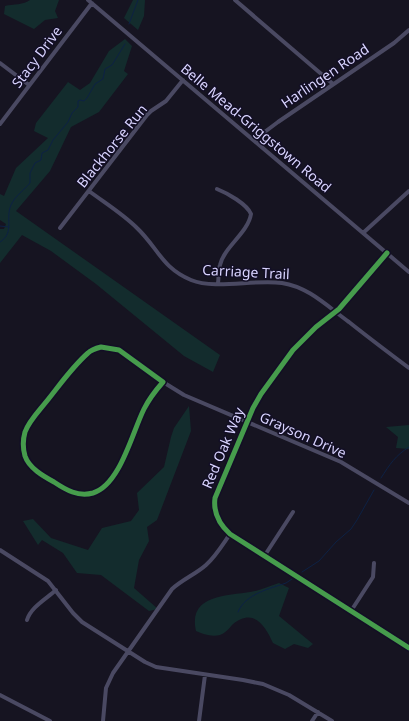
<svg xmlns="http://www.w3.org/2000/svg" width="409" height="721" viewBox="0 0 409 721" font-family="'Noto Sans',sans-serif">
  <style>
    .green { fill: #132c2d }
    .lines { fill: none; stroke-linecap: round; stroke-linejoin: round }
    .stream { stroke: #0d2144; stroke-width: 1 }
    .minor { stroke: #4a4962; stroke-width: 4 }
    .cycleway-casing { stroke: #130f26; stroke-width: 8 }
    .cycleway { stroke: #469c4c; stroke-width: 5 }
    .labels { text-anchor: middle; stroke-width: 3; stroke-linejoin: round; paint-order: stroke }
    .street-label { font-size: 14px; fill: #d9d4ff; stroke: #130f26 }
  </style>
  <rect width="100%" height="100%" fill="#161421"/>
  <!-- green -->
  <path class="green" d="M30,0H59L55,11L58,18L45,20L34,29L4,14L5,6C13,4 24,5 30,0Z
    M133,0H145L144,16L138,30L124,18Z
    M125,39L132,46L124,71L128,74L99,112L71,127L50,171L16,211L220,355L213,372L184,356L96,284L51,251L22,235L0,263V229H4L6,224L0,220V194L4,196L16,168L48,138L34,131L36,123L68,82L80,90L90,83L109,51Z
    M189,406L191,431L157,520L147,527L149,541L139,560L134,588L158,609L149,611L101,575L77,573L63,553L42,540L38,545L23,521L33,519L51,538L88,550L102,528L131,521L139,510L137,493L164,467L171,437L174,428Z
    M409,425V449L396,448L398,437L386,427Z
    M279,583L289,588L279,616L313,644L308,648L294,644L285,649L273,643C265,625 253,607 232,625C229,629 225,633 220,635C211,637 203,634 196,631C187,591 234,597 259,590C266,588 272,585 279,583Z"/>
  <g class="lines">
    <!-- stream -->
    <path class="stream" d="M129,24L138,0
      M0,226L9,227
      M0,242C15,233 5,218 11,205C15,196 24,190 30,183V173L35,163L41,160L42,153L48,150L53,140L68,122L72,113L78,107V101L80,100L84,101L87,98L95,84L103,79L105,69L112,65L125,44
      M381,478C390,464 395,456 409,447
      M302,572L319,561L336,542L351,529L357,520L374,490
      M238,612C245,594 269,589 286,583L292,579"/>
    <!-- minor -->
    <path class="minor" d="M88,0L409,272
      M235,0L333,84
      M0,63L29,85
      M0,124L92,3
      M254,140L278,122L394,43L409,30
      M217,189C227,193 247,204 251,214C248,233 224,247 220,265C218,270 219,277 218,283
      M89,191C105,203 123,214 137,228C158,248 162,268 191,280C216,290 254,279 282,283C309,287 328,307 349,322C369,338 389,353 409,368
      M60,228L147,115L151,111L166,101L183,80
      M363,233L409,191
      M387,253L339,309L316,327L293,350L261,394L253,408L215,498C213,513 219,524 230,534L409,648
      M101,347L119,350L163,382C156,390 149,399 144,409C132,433 120,485 93,493C78,497 66,490 54,482C43,476 29,468 25,456C23,449 23,439 25,432C29,421 39,411 46,402C59,386 72,367 88,353C91,350 97,348 101,347Z
      M163,382L184,395L341,462L409,503
      M0,550L48,581L73,613L82,622L145,662L156,667L243,680L263,684L289,695L332,721
      M265,555L293,512
      M351,611L373,577L374,563
      M27,620C31,607 46,599 56,590
      M0,695L50,721
      M103,721L106,688L113,673L172,589C183,579 196,574 206,565C216,556 223,544 230,534
      M199,721L205,675
      M312,721L318,712"/>
    <!-- cycleway casing -->
    <g class="cycleway-casing">
      <path id="cycleway" d="M387,253L339,309L316,327L293,350L261,394L253,408L215,498C213,513 219,524 230,534L409,648
        M101,347L119,350L163,382C156,390 149,399 144,409C132,433 120,485 93,493C78,497 66,490 54,482C43,476 29,468 25,456C23,449 23,439 25,432C29,421 39,411 46,402C59,386 72,367 88,353C91,350 97,348 101,347Z"/>
    </g>
    <!-- cycleway -->
    <use href="#cycleway" class="cycleway"/>
  </g>
  <g class="labels">
    <!-- street labels -->
    <g class="street-label">
      <text transform="translate(37 57) rotate(-53)" y="5">Stacy Drive</text>
      <text transform="translate(325 76) rotate(-34)" y="5">Harlingen Road</text>
      <text transform="translate(256 128) rotate(40)" y="5">Belle Mead-Griggstown Road</text>
      <text transform="translate(112 146) rotate(-51)" y="5">Blackhorse Run</text>
      <text transform="translate(246 272) rotate(3)" y="5">Carriage Trail</text>
      <text transform="translate(303 435) rotate(24)" y="5">Grayson Drive</text>
      <text transform="translate(223 448) rotate(-67)" y="5">Red Oak Way</text>
    </g>
  </g>
</svg>
